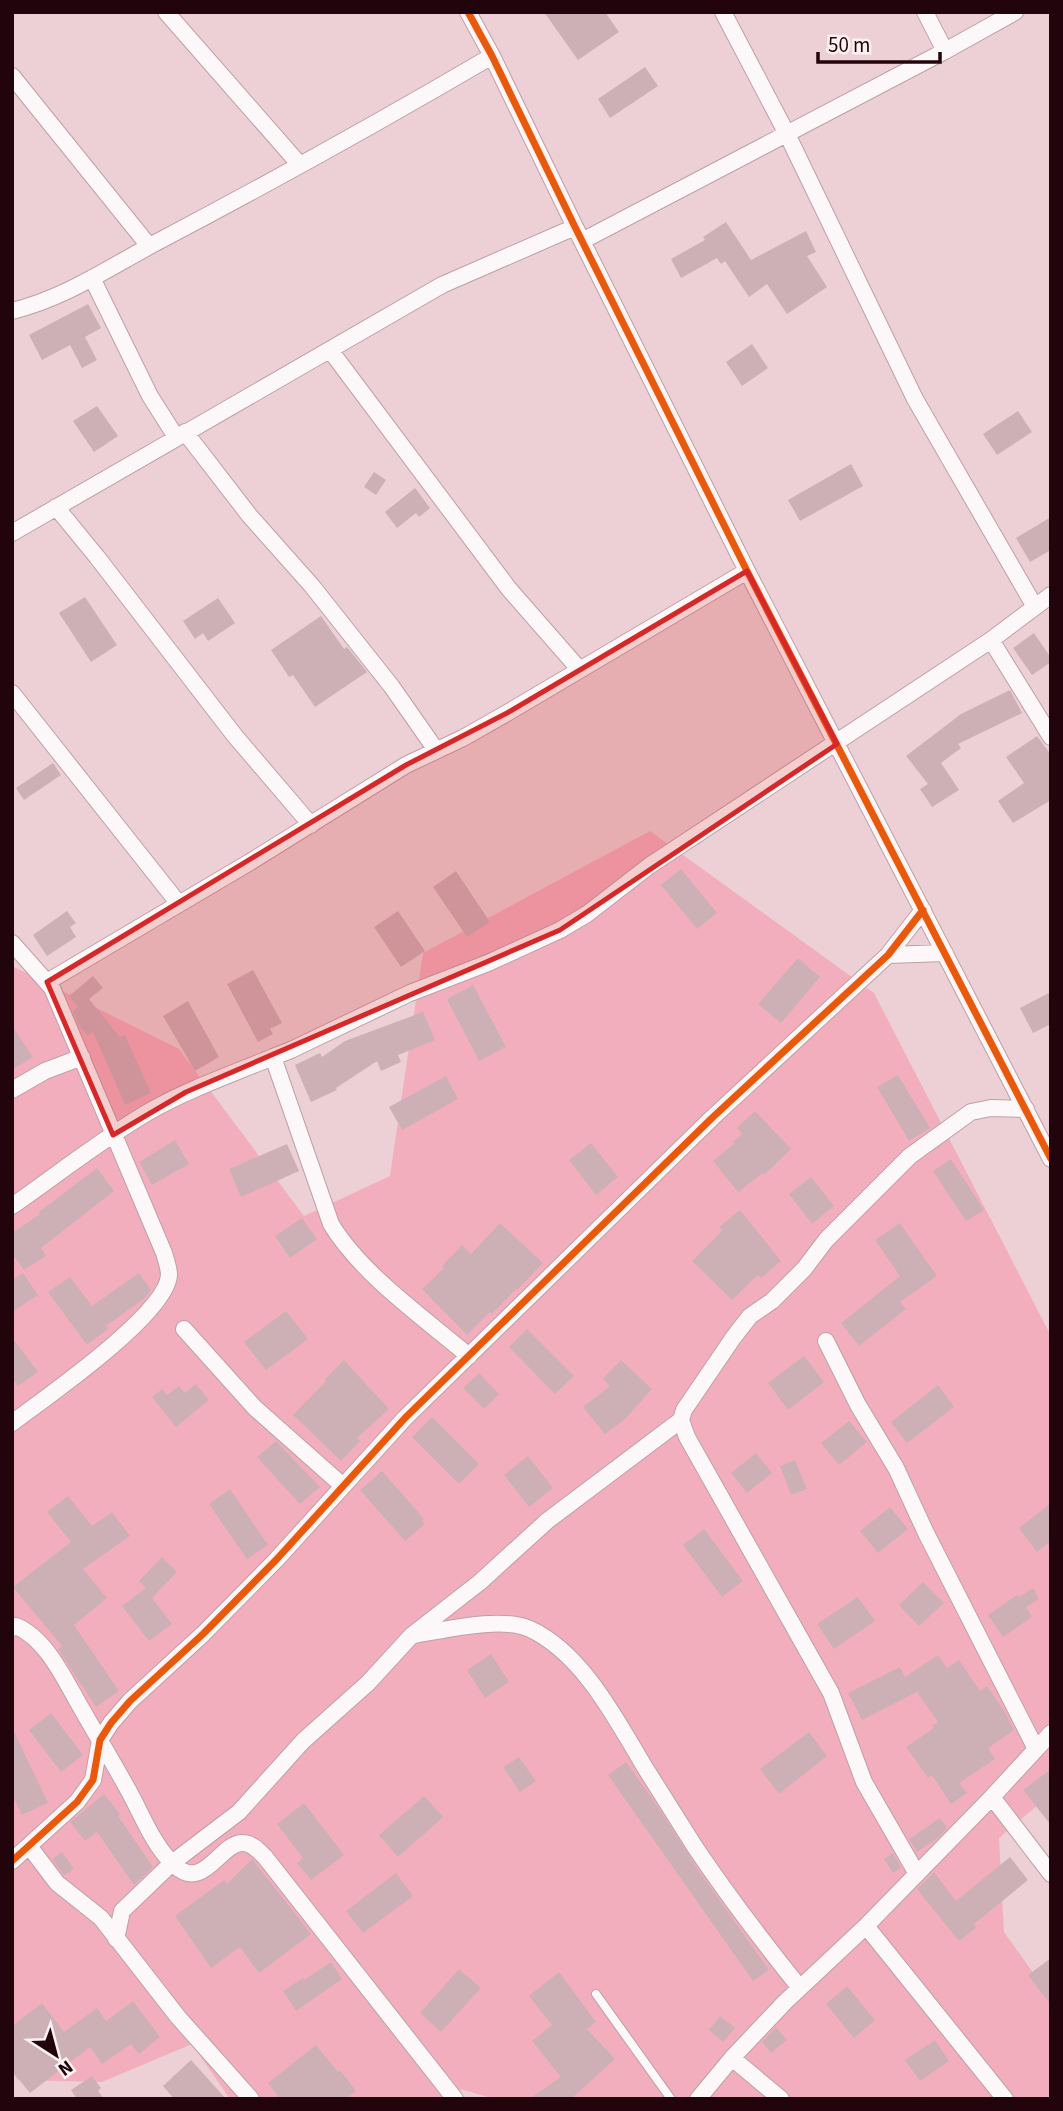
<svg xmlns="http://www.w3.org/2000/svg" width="1063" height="2111" viewBox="0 0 1063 2111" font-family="'Source Sans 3',sans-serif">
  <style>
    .green { fill: #f3aebe }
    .building { fill: #cdb0b6 }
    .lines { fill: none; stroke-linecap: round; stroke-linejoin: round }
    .service-casing { stroke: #bda0a6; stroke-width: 10 }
    .minor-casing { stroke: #bda0a6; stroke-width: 18 }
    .service { stroke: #fcf8f9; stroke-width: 8 }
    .minor { stroke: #fcf8f9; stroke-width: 16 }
    .cycleway-casing { stroke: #fbf1f3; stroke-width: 11 }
    .cycleway { stroke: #e8590c; stroke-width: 7 }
    .marked { fill: #d62828; fill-opacity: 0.2; stroke: #d62828; stroke-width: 5; stroke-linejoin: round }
  </style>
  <rect width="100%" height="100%" fill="#ecd0d5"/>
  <!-- green -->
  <path class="green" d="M650,831L874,993L1051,1336V1794L999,1838L1004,1932L1051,1998V2099H494L461,2089L457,2099H230L192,2044L102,2082L18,2080L12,2071V966L179,1049L304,1216L390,1176L423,953Z"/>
  <!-- building -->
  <path class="building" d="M544,12H605L619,32L578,60Z
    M645,67L658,86L610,118L598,99Z
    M726,222L751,260L806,231L816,252L807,256L827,287L787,314L767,284L749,297L725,261L721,264L717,258L681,278L671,259L705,240L703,237Z
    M88,304L101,328L85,337L97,360L82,368L70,345L42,360L29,335Z
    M752,344L768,368L742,386L726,362Z
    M97,406L118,436L94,452L73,421Z
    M1018,411L1032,432L997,455L983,434Z
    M851,464L863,486L800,521L788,500Z
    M374,472L386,480L376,495L364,487Z
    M415,488L430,508L419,517L416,513L397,528L385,512Z
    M1051,517V550L1030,562L1016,538Z
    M85,597L117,645L91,662L59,613Z
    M218,598L235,623L208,641L203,633L195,639L183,621Z
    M321,616L344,649L347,647L367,672L315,707L293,675L289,677L271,650Z
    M1034,633L1051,658V662L1032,675L1013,648Z
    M1010,690L1022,713L958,744L961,748L941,763L959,790L932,807L920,789L928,784L906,756L961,714Z
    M1037,736L1051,755V800L1013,823L998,801L1024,783L1006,757Z
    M53,763L61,775L24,800L16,788Z
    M681,869L717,913L697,929L661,885Z
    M456,871L490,922L467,937L433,887Z
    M67,911L76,923L70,927L76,937L47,956L33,935Z
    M398,911L425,951L401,967L374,927Z
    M798,958L820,977L781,1023L758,1004Z
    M253,970L282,1023L270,1029L273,1034L258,1042L227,984Z
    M93,976L103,988L89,999L120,1037L125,1035L151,1093L125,1105L93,1032L88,1036L79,1026L73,1011L78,1007L69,996Z
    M473,985L506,1047L479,1061L447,999Z
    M1051,992V1024L1033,1033L1020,1008Z
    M188,1001L219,1057L195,1071L163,1016Z
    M423,1012L435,1040L398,1055L401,1062L381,1071L377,1061L336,1088L337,1090L311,1102L295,1065L320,1053L322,1057L345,1041Z
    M12,1026L33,1057L12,1070Z
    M898,1075L930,1128L909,1141L877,1087Z
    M446,1076L458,1099L402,1130L389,1107Z
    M755,1111L791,1149L764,1175L763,1173L738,1192L713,1161L735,1143L733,1142L742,1134L737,1128Z
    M175,1140L189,1164L152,1185L139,1162Z
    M591,1143L618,1177L596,1195L569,1160Z
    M287,1144L299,1171L241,1197L229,1169Z
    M951,1159L984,1210L966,1221L933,1171Z
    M97,1168L114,1191L41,1248L46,1256L24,1270L12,1253V1233L40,1214L39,1212Z
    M811,1177L834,1206L812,1224L789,1194Z
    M740,1210L781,1261L761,1278L758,1275L732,1300L692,1261L722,1231L719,1227Z
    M302,1218L317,1239L290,1258L275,1236Z
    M500,1223L543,1263L517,1290L516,1289L492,1314L490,1312L467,1335L422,1289L444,1268L442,1266L462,1245L471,1254Z
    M900,1223L937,1276L900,1302L906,1309L859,1346L841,1323L900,1276L875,1240Z
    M23,1273L38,1295L12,1312V1280Z
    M139,1273L151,1290L145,1298L106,1326L108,1329L87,1345L48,1292L70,1277L92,1306Z
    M286,1311L308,1339L266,1370L244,1342Z
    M527,1329L574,1376L555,1394L509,1347Z
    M12,1337L38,1372L18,1386L12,1379Z
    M804,1356L824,1382L788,1410L768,1383Z
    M344,1360L389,1409L357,1438L360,1441L341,1461L293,1415L326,1381L325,1379Z
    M621,1360L652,1389L624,1420L605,1434L583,1407L610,1386L603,1379Z
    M479,1373L499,1394L484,1409L463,1388Z
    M196,1384L209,1400L176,1427L152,1397L162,1389L167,1395L179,1386L185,1393Z
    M938,1385L954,1407L907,1443L891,1422Z
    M432,1417L479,1464L459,1484L412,1437Z
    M849,1421L867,1442L839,1465L821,1443Z
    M276,1441L320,1487L300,1504L257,1457Z
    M756,1453L772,1473L747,1493L731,1473Z
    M528,1456L553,1488L529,1507L504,1475Z
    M795,1460L807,1489L791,1495L780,1466Z
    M382,1471L424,1519L422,1521L425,1524L405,1541L360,1490Z
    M230,1489L268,1545L247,1559L209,1504Z
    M68,1496L92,1526L112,1512L130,1536L83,1569L107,1598L74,1625L119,1691L96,1707L58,1649L62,1646L13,1587L71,1542L47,1512Z
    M1051,1503V1541L1037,1552L1019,1528Z
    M890,1507L908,1529L878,1553L860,1531Z
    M704,1529L743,1581L722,1597L683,1545Z
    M162,1557L177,1572L152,1598L172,1624L149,1641L122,1606L146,1588L139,1581Z
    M923,1582L944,1603L919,1626L899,1605Z
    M1033,1588L1039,1599L1026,1607L1032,1617L1003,1637L988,1615L1017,1595L1019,1597Z
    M858,1597L875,1621L834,1649L817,1624Z
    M491,1654L509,1682L485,1698L467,1670Z
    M938,1655L947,1668L959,1660L980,1691L987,1686L1005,1712L1014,1730L988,1748L995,1759L959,1783L967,1793L951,1804L932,1775L928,1778L906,1747L934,1728L932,1726L938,1722L917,1692L862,1720L848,1693L900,1667L905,1677Z
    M51,1713L83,1755L61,1772L29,1730Z
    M12,1727L48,1803L22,1815L12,1795Z
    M809,1732L827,1756L779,1794L760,1769Z
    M519,1757L536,1781L520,1792L503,1767Z
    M626,1762L652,1798L699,1871L769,1970L753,1981L608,1775Z
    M1051,1769V1825L1023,1790Z
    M104,1794L120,1814L118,1816L153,1867L134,1885L97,1832L85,1841L70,1822Z
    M424,1796L443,1817L398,1857L379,1835Z
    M304,1803L344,1855L311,1880L297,1863L303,1858L277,1824Z
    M940,1818L947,1828L936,1839L917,1852L909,1839Z
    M62,1852L74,1869L64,1875L52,1859Z
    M893,1853L901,1868L893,1873L884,1859Z
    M1010,1857L1028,1880L974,1924L976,1928L959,1941L917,1889L934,1872L956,1901Z
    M252,1859L311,1934L259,1973L240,1947L211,1968L175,1916L224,1880L227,1884Z
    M396,1873L413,1896L363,1933L346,1911Z
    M1051,1958V2005L1028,1975Z
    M331,1962L342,1979L296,2011L283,1991L303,1978L304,1980Z
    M459,1969L481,1988L441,2032L420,2013Z
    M559,1972L596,2022L587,2029L615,2059L571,2099H529L561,2077L532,2041L552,2025L529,1996Z
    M847,1986L875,2020L854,2038L826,2004Z
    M133,2001L160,2037L139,2054L131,2044L102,2064L90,2047L30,2093L12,2071V2026L42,2003L64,2032L97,2008L106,2021Z
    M720,2016L735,2028L723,2042L709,2030Z
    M776,2027L787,2040L771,2053L762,2042Z
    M935,2040L949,2061L920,2081L905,2060Z
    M316,2045L338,2072L340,2070L356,2091L346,2099H280L268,2083Z
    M191,2060L226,2099H174L163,2086Z
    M92,2076L101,2088L98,2091L104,2099H77L71,2090Z"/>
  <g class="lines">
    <!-- service casing -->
    <g class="service-casing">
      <path id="service" d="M596,1994L671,2099"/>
    </g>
    <!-- minor casing -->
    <g class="minor-casing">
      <path id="minor" d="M166,12L300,165
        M468,12L492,56L575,227L747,571L1051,1159
        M723,12L787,134L915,399L1035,607
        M925,12L945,51
        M12,76L149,246
        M582,241L945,51L1015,12
        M92,278L150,396L176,437
        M12,311C66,298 113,265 161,240C273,181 383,120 492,56
        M330,350L509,589L579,669
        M185,432L249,515L312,586L392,687L436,750
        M56,507L97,557L235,736L311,825
        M12,533L442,285L575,227
        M991,640L1051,737
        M12,693L179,904
        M12,943L52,988L164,1253C166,1260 169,1268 169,1275C167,1314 45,1398 12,1423
        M888,955L945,953
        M47,982L250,862L406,765L463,738L507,713L747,571
        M12,1090L45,1071L82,1057
        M12,1206C58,1174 102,1139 150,1111C189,1089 232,1074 273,1057
        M184,1329L255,1408L343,1486
        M826,1341L858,1405L896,1468L926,1533L1036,1749
        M469,1356C424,1318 361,1274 331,1224L273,1057L291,1050L410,993L488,963L560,930L587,914L649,866L991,640L1051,595
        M12,1628L16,1626C48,1639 67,1685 84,1713C100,1741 117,1769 132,1797C144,1820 155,1847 174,1865C204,1893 220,1842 243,1843C252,1843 259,1851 265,1857L455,2099
        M414,1635C445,1630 502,1616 530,1629C582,1653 616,1719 644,1766C661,1793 678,1820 695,1847C728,1896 763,1942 800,1988
        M992,1797L1051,1874
        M29,1846L57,1883L101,1918L178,2017L251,2099
        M12,1861L77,1802L93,1780L100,1740L111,1723L130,1701L203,1634L276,1560L405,1418L713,1117L888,955L923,910
        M917,1874L864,1782L831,1693L687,1437L681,1420L684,1410L733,1338L750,1316L772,1301L804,1269L826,1240L910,1156L971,1112L991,1108L1026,1109
        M866,1926L1005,2099
        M116,1939L122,1911L172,1863L239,1812L303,1741L368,1683L412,1635L480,1582L547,1521L681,1420
        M732,2058L781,2099
        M698,2099L732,2058L785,2002L866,1926L992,1797L1051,1733"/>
    </g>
    <!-- service -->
    <use href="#service" class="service"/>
    <!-- minor -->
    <use href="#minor" class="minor"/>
    <!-- cycleway casing -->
    <g class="cycleway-casing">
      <path id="cycleway" d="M468,12L492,56L575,227L747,571L1051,1159
        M12,1861L77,1802L93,1780L100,1740L111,1723L130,1701L203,1634L276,1560L405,1418L713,1117L888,955L923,910"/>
    </g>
    <!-- cycleway -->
    <use href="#cycleway" class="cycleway"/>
  </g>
  <!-- marked area -->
  <path class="marked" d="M747,571L837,744L560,930L186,1092L113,1135L47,982L406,765L507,713Z"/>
  <!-- border -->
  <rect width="1063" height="2111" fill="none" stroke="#22040d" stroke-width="28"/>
  <!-- north arrow -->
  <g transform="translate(56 2055) rotate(144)" stroke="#fbf1f3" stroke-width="5" paint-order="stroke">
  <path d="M0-5L12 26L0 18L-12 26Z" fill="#22040d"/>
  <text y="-10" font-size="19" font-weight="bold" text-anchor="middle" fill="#22040d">N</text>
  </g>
  <!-- scale -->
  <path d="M818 52v10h122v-10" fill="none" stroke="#22040d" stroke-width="3.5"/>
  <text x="828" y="52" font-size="21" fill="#22040d" stroke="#fbf1f3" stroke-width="5" paint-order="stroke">50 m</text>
</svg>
